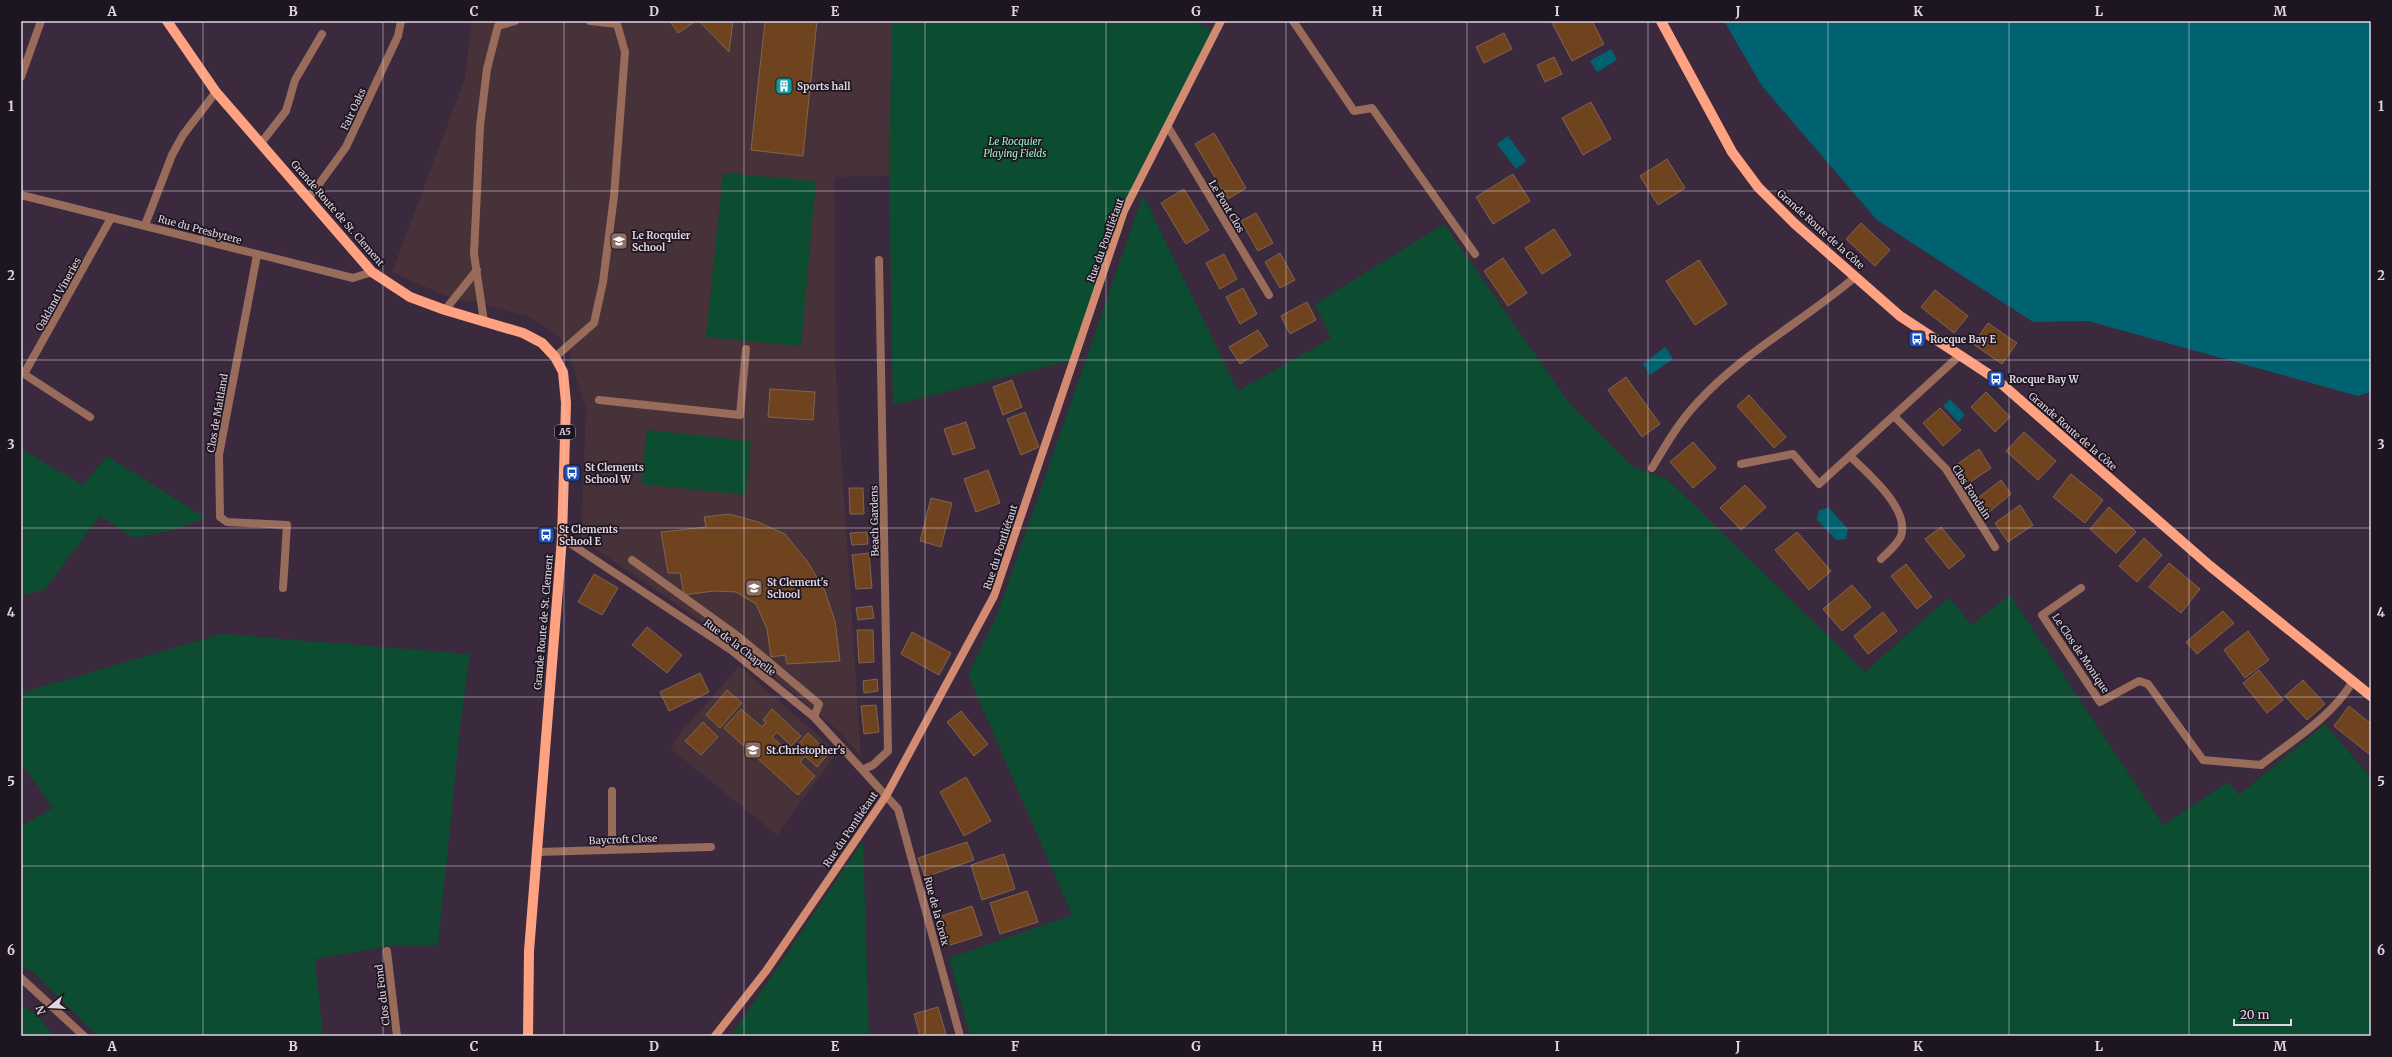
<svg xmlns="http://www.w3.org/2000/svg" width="2392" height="1057" viewBox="0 0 2392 1057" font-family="Merriweather,serif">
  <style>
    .education { fill: #463238 }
    .green { fill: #0c4c31 }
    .water { fill: #006271 }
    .building { fill: #70431f; stroke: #7f6452 }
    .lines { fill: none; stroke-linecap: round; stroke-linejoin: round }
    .lane { stroke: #986b5a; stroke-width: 8 }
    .street { stroke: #986b5a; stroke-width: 8 }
    .secondary { stroke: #d28a70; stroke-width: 8 }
    .primary { stroke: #fea281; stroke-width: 10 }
    .grid { fill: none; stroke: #e0d5e2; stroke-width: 1; stroke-opacity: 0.55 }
    .labels { text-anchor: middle; stroke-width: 3.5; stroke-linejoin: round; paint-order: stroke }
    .shield { fill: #1d151f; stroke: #a69ba8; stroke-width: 1 }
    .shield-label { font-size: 9px; font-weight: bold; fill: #e0d5e2 }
    .poi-label { font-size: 10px; font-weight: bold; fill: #e0d5e2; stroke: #1d151f; text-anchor: start }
    .street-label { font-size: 10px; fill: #e0d5e2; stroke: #1d151f }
    .park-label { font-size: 10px; font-style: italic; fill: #98f3c3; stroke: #1d151f }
    .neatline { fill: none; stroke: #e0d5e2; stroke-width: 1.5 }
    .grid-label { font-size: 13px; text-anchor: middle; font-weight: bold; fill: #e0d5e2 }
  </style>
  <rect width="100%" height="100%" fill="#3b293e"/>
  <!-- education -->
  <path class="education" d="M472,21H1192L893,405L889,176L834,177L835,360L861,757L841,733L735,644L581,539L586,409L567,347L556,334L530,317L471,301L455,300L392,272L465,78Z
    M739,666L837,752L777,835L670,748L682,731Z"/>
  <!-- green -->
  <path class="green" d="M892,21H1192L1216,31L1124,211L1073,360L893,405L889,176Z
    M723,173L816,181L801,346L706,337Z
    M1143,195L1238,391L1331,338L1315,304L1444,224L1569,403L1633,467L1667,479L1865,672L1949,597L1971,625L2010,595L2163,825L2228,782L2239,795L2325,724L2371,778V1036H970L949,958L1072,915L968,675L998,612Z
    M647,430L751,441L746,495L641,484Z
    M21,449L83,485L107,456L206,518L173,530L134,538L100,516L45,589L21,596Z
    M221,634L470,654L461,719L438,945H394L315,959L323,1036H98L34,973L21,965V826L53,808L21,762V693Z
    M863,841L869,1036H731Z
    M21,1005L34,1013L55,1036H21Z"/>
  <!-- water -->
  <path class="water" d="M1724,21H2371V392L2358,396L2088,321L2033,322L1877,220L1762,86Z
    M1611,49L1617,60L1597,72L1590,61Z
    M1508,136L1526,161L1516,169L1497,144Z
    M1665,347L1673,359L1650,375L1643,364Z
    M1950,399L1965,415L1958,422L1943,406Z
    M1829,508L1848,529L1846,539L1836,540L1817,520L1819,510Z"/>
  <!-- building -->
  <path class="building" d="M670,21H696L678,33Z
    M699,21H733L729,52Z
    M765,21H817L803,156L751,150Z
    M1551,21H1592L1604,44L1572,61Z
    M1504,33L1512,49L1484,63L1476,47Z
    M1554,57L1562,74L1545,82L1537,65Z
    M1591,102L1611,139L1583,155L1562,118Z
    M1214,133L1246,188L1228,199L1195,144Z
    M1667,159L1685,188L1658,205L1640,176Z
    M1513,174L1530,201L1493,224L1476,197Z
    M1184,189L1209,230L1186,244L1161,203Z
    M1256,213L1273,243L1258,251L1241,221Z
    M1861,223L1890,250L1875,266L1846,239Z
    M1554,229L1571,255L1542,274L1525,248Z
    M1280,253L1295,280L1280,288L1265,262Z
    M1224,254L1237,279L1220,289L1206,263Z
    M1503,258L1527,293L1508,306L1484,271Z
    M1699,260L1727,304L1695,325L1666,281Z
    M1243,288L1257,314L1240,324L1226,297Z
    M1935,290L1968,316L1954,333L1921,307Z
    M1307,302L1316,320L1290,334L1281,316Z
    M1988,323L2017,343L2002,364L1973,344Z
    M1258,330L1268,346L1240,364L1229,347Z
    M1626,377L1660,424L1642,437L1608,390Z
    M1012,380L1022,407L1003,415L993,387Z
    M770,389L815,392L813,420L768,417Z
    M1986,392L2010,417L1995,432L1971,407Z
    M1749,395L1786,437L1774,448L1737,406Z
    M1940,408L1961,430L1943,446L1923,423Z
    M1025,412L1039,447L1021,455L1007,419Z
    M966,422L975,448L953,455L944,429Z
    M2024,432L2056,461L2038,480L2006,451Z
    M1693,442L1716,468L1693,488L1670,462Z
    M1979,449L1991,468L1969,483L1956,465Z
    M988,470L1000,503L976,512L964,479Z
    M2071,474L2103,500L2085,523L2053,497Z
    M2001,480L2011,494L1989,512L1978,498Z
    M1745,485L1766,507L1741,530L1720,508Z
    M849,488H863L864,514H850Z
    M931,498L952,503L941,547L920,541Z
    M2020,505L2033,525L2008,542L1995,523Z
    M2109,507L2136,532L2116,553L2090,529Z
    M729,514L758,522L785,534L807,561L824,589L835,621L840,661L787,664L785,655L771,657L767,629L756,604L736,592L714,591L684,595L680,573H668L661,532L706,527L704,517Z
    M1941,527L1965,556L1949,569L1925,539Z
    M867,532L868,544L852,545L850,533Z
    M1797,532L1831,571L1809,590L1775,550Z
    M2144,538L2162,555L2137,582L2119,566Z
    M869,553L872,588L856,589L852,555Z
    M2169,563L2200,589L2181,613L2149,587Z
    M1906,564L1932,597L1917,609L1891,576Z
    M594,574L618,588L602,615L578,602Z
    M1852,585L1871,607L1842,631L1823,609Z
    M872,606L874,618L858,620L856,608Z
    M2223,611L2234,623L2197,654L2186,642Z
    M1883,612L1897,631L1868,654L1854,636Z
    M647,627L682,655L667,673L632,645Z
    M857,630H873L874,662L859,663Z
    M2248,631L2269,660L2245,678L2224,650Z
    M912,632L951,653L939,675L901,654Z
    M2259,670L2283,700L2267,713L2243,683Z
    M700,673L709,692L669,711L660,692Z
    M877,679L878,691L864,693L863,681Z
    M2303,680L2325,704L2307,720L2285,696Z
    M727,690L742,703L720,728L706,715Z
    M876,705L879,732L864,734L861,706Z
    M2349,706L2371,724V752L2369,754L2334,726Z
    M741,709L762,727L766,722L763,720L772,709L801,736L791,746L777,732L772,737L790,753L808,733L829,753L817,767L805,756L800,762L815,776L798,795L724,728Z
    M961,711L988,744L974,756L947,722Z
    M703,722L718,737L701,755L685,741Z
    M966,777L991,821L964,836L940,792Z
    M967,842L974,860L925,877L918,858Z
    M1004,854L1015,889L982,900L971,865Z
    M1027,891L1038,922L1000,934L990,903Z
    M972,906L982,935L947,946L938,917Z
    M938,1007L946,1034L920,1036L914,1014Z"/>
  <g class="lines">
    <!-- lane -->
    <path class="lane" d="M1293,21L1354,111L1372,108L1475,254
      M1168,127L1269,295
      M261,143L286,111L295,80L322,34
      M309,198L346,147L398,36L401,21
      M445,310L477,270
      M484,322L474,254L480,126L487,69L498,26L515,21
      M555,357L594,323L603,282L614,196L625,52L617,24L590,21
      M599,400L740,415L746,349
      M1894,416L1946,469L1995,547
      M1850,456C1867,473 1910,508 1901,536C1898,544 1887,553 1881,559
      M1741,464L1793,454L1819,484L1959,356
      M1652,468C1666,445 1679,422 1697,403C1742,353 1804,321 1855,277
      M632,560L739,637L819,704L814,717
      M2081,588L2042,615L2100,702L2139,681L2148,684L2203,760L2261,765C2293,740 2332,717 2353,681
      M387,951L397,1036"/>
    <!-- street -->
    <path class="street" d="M21,77L41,21
      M21,195L353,278L372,272
      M145,225L172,155L183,135L216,92
      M257,255L219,455L220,517L227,522L287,525L283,588
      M90,417L24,374L111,218
      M562,538L731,650L814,717L898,809L960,1036
      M864,769L873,765L888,751L879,260
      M612,791V849
      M537,852L711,847
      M21,978L84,1036"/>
    <!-- secondary -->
    <path class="secondary" d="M715,1036L766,971L886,796L994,596L1124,211L1221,21"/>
    <!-- primary -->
    <path class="primary" d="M167,21L216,92L372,272L410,297L445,310L523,333L542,343L555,357L563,372L566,403L562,538L529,951L528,1036
      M1661,21L1732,152L1758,187L1795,224L1900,316L1996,379L2210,566L2371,696"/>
  </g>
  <!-- grid -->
  <path class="grid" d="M203,21V1036M383,21V1036M564,21V1036M744,21V1036M925,21V1036M1106,21V1036M1286,21V1036M1467,21V1036M1648,21V1036M1828,21V1036M2009,21V1036M2189,21V1036M21,191H2371M21,360H2371M21,528H2371M21,697H2371M21,866H2371"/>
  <!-- icons -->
  <defs>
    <g id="building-square" transform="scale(0.9)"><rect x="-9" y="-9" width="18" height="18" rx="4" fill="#0f9aa8" stroke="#1d151f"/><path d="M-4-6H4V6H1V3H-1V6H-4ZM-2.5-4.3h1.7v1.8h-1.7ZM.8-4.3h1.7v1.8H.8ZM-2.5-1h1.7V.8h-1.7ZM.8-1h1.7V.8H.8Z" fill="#fff"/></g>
    <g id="school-square" transform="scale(0.9)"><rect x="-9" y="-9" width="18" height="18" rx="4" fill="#8d6e63" stroke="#1d151f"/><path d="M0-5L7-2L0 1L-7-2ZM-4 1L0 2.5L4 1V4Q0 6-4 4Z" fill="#fff"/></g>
    <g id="bus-square" transform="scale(0.9)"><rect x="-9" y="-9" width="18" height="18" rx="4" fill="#1a4fb4" stroke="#1d151f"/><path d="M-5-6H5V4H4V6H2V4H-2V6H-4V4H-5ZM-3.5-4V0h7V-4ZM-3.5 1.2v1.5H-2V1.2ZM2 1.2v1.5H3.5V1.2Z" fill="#fff"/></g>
  </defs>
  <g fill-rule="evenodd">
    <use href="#building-square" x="784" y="86"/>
    <use href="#school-square" x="619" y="241"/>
    <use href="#bus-square" x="1917" y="339"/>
    <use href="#bus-square" x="1996" y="379"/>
    <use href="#bus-square" x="572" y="473"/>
    <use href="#bus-square" x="546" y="535"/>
    <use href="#school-square" x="754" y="588"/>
    <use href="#school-square" x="753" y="750"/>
  </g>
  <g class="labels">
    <!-- shield labels -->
    <rect class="shield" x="555" y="425" width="20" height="14" rx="3"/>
    <g class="shield-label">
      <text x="565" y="435">A5</text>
    </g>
    <!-- poi labels -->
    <g class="poi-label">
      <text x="797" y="90">Sports hall</text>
      <text x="632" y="239">Le Rocquier<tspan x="632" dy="12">School</tspan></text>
      <text x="1930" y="343">Rocque Bay E</text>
      <text x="2009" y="383">Rocque Bay W</text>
      <text x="585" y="471">St Clements<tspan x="585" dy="12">School W</tspan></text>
      <text x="559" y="533">St Clements<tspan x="559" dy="12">School E</tspan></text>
      <text x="767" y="586">St Clement's<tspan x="767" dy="12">School</tspan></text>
      <text x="766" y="754">St.Christopher's</text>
    </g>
    <!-- street labels -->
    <g class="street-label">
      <text transform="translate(353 109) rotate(-65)" y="4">Fair Oaks</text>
      <text transform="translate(1227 206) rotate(59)" y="4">Le Pont Clos</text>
      <text transform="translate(338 213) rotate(49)" y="4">Grande Route de St. Clement</text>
      <text transform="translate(200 229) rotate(15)" y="4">Rue du Presbytere</text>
      <text transform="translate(1821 229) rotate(42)" y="4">Grande Route de la Côte</text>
      <text transform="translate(1105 240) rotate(-70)" y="4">Rue du Pontliétaut</text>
      <text transform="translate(58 294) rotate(-61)" y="4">Oakland Vineries</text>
      <text transform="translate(217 413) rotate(-80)" y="4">Clos de Maitland</text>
      <text transform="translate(2073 431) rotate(41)" y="4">Grande Route de la Côte</text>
      <text transform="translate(1972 492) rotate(57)" y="4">Clos Fondain</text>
      <text transform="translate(874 521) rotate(-91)" y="4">Beach Gardens</text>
      <text transform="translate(1000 547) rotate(-72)" y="4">Rue du Pontliétaut</text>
      <text transform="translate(543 622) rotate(-85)" y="4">Grande Route de St. Clement</text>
      <text transform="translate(740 647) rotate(37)" y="4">Rue de la Chapelle</text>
      <text transform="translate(2081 653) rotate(56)" y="4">Le Clos de Monique</text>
      <text transform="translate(850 829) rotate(-56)" y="4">Rue du Pontliétaut</text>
      <text transform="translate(623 839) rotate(-2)" y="4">Baycroft Close</text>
      <text transform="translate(937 911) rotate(75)" y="4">Rue de la Croix</text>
      <text transform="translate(382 995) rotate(-97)" y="4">Clos du Fond</text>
    </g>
    <!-- park labels -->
    <g class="park-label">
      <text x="1015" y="145">Le Rocquier<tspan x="1015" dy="12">Playing Fields</tspan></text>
    </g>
  </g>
  <!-- border -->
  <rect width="2392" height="1057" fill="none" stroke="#1d151f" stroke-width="44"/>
  <!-- north arrow -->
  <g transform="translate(50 1007) rotate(252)" stroke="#1d151f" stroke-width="3" paint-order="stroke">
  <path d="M0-3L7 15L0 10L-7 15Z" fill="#e0d5e2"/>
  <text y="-6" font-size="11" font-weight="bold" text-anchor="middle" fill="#e0d5e2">N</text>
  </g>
  <!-- scale -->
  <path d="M2234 1019v6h57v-6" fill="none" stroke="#e0d5e2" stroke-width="2"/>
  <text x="2240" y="1019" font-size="12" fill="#e0d5e2" stroke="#1d151f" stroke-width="3" paint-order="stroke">20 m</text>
  <rect x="22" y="22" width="2348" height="1013" class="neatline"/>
  <g class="grid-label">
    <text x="112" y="16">A</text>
    <text x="293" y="16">B</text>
    <text x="474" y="16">C</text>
    <text x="654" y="16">D</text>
    <text x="835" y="16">E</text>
    <text x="1015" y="16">F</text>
    <text x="1196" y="16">G</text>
    <text x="1377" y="16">H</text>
    <text x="1557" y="16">I</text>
    <text x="1738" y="16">J</text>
    <text x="1918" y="16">K</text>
    <text x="2099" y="16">L</text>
    <text x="2280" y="16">M</text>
    <text x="11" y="111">1</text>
    <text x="2381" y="111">1</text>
    <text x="11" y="280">2</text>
    <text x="2381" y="280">2</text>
    <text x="11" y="449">3</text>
    <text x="2381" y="449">3</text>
    <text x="11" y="617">4</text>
    <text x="2381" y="617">4</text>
    <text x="11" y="786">5</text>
    <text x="2381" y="786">5</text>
    <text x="11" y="955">6</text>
    <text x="2381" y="955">6</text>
    <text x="112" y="1051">A</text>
    <text x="293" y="1051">B</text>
    <text x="474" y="1051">C</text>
    <text x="654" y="1051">D</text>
    <text x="835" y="1051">E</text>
    <text x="1015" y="1051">F</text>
    <text x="1196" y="1051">G</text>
    <text x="1377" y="1051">H</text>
    <text x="1557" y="1051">I</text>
    <text x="1738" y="1051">J</text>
    <text x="1918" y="1051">K</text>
    <text x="2099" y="1051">L</text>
    <text x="2280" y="1051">M</text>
  </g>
</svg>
